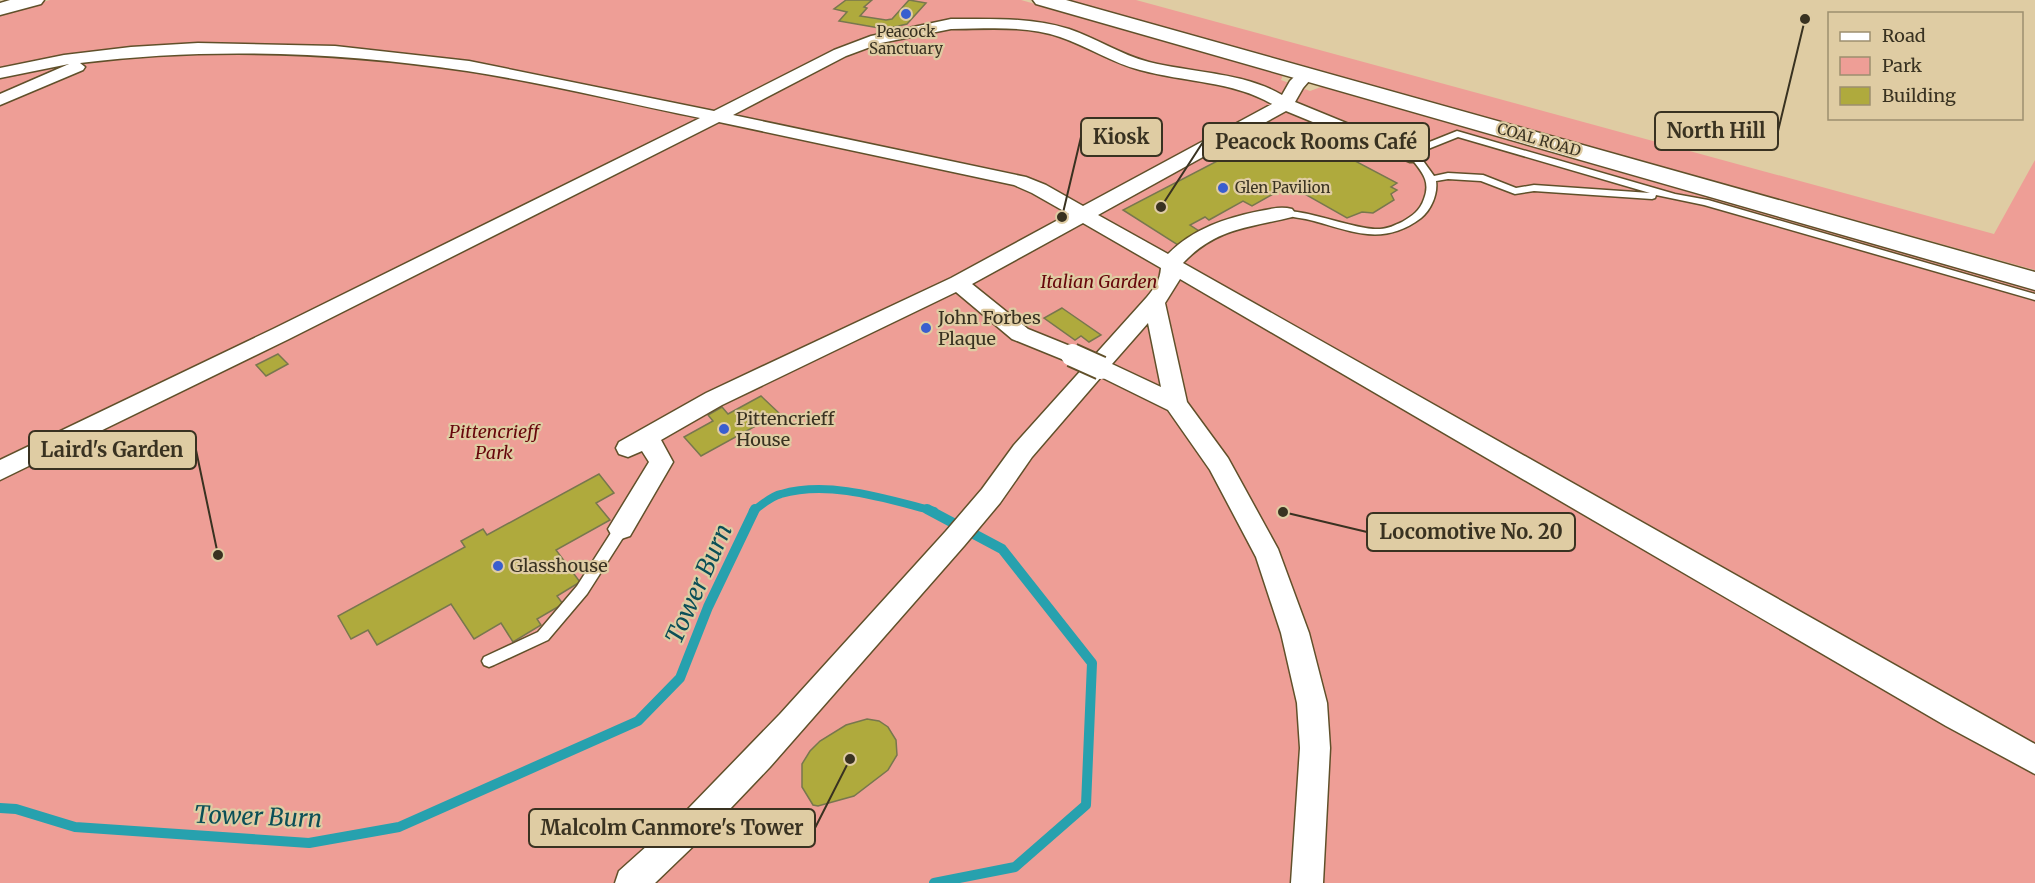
<svg xmlns="http://www.w3.org/2000/svg" width="2035" height="883" viewBox="0 0 2035 883" font-family="Merriweather,serif">
  <style>
    .green { fill: #ee9e96 }
    .lines { fill: none; stroke-linecap: round; stroke-linejoin: round }
    .stream-far1 { stroke: #27a1ae; stroke-width: 8 }
    .stream { stroke: #27a1ae; stroke-width: 10 }
    .building { fill: #afaa3d; stroke: #78774e; stroke-width: 1.5 }
    .lane-casing { stroke: #60502a; stroke-width: 3 }
    .street-casing { stroke: #60502a; stroke-width: 3 }
    .secondary-casing { stroke: #60502a; stroke-width: 3 }
    .lane { fill: #fff; fill-rule: evenodd }
    .street { fill: #fff; fill-rule: evenodd }
    .secondary { fill: #fff; fill-rule: evenodd }
    .street-bridge-casing { stroke: #60502a; stroke-width: 26; stroke-linecap: butt }
    .street-bridge { stroke: #fff; stroke-width: 22 }
    .poi-dot { fill: #395ecf; stroke: #dfcca3; stroke-width: 2 }
    .labels { text-anchor: middle; stroke-width: 4.5; stroke-linejoin: round; paint-order: stroke }
    .far-poi-label { font-size: 15px; fill: #393221; stroke: #dfcca3 }
    .far-street-label { font-size: 15px; fill: #393221; stroke: #dfcca3 }
    .park-label { font-size: 18px; font-style: italic; fill: #67070c; stroke: #dfcca3 }
    .poi-label { font-size: 18px; fill: #393221; stroke: #dfcca3; text-anchor: start }
    .near-water-label { font-size: 24px; font-style: italic; fill: #0b4f57; stroke: #dfcca3 }
    .leader { fill: none; stroke: #393221; stroke-width: 2 }
    .callout-dot { fill: #393221; stroke: #dfcca3; stroke-width: 2 }
    .callout { fill: #dfcca3; stroke: #393221; stroke-width: 2 }
    .callout-label { font-size: 20px; text-anchor: middle; font-weight: bold; fill: #393221 }
  </style>
  <rect width="100%" height="100%" fill="#dfcca3"/>
  <!-- green -->
  <path class="green" d="M50,0H1021L1276,72L1283,75L1281,80L1310,91L1321,87H1331L2035,291V883H0V14Z
    M1061,0H1136L1994,234L2035,160V270Z"/>
  <g class="lines">
    <!-- stream-far1 -->
    <path class="stream-far1" d="M753,511C762,505 771,496 781,494C830,480 886,499 934,511"/>
    <!-- stream -->
    <path class="stream" d="M927,509L1002,549L1092,663L1086,805L1015,867L934,883
      M0,808L16,809L75,827L309,843L399,827L638,721L680,678L708,607L755,509"/>
  </g>
  <!-- building -->
  <path class="building" d="M846,0H872L864,7L867,8L860,16L886,20L892,19L909,0L926,3L907,24L885,29L839,21L847,12L834,9Z
    M1268,132L1277,137L1284,132L1315,151L1325,145L1397,183L1391,187L1397,190L1391,194L1394,200L1373,213L1362,212L1347,218L1289,185L1252,206L1243,201L1209,220L1205,217L1190,225L1199,231L1192,235L1197,238L1181,247L1123,210L1250,144L1248,143Z
    M1062,308L1101,335L1089,342L1081,336L1075,340L1044,318Z
    M278,354L288,364L266,376L256,365Z
    M761,396L779,413L701,456L684,437L713,421L708,415L722,407L728,414Z
    M599,474L614,493L596,503L610,520L556,550L580,582L557,596L563,604L537,619L541,625L513,642L501,623L474,639L451,604L377,645L368,630L351,639L338,616L465,547L461,541L483,529L487,535Z
    M867,719L879,721L888,727L896,740L897,755L888,770L854,796L818,806L813,805L802,787V764L810,751L820,741L846,725Z"/>
  <g class="lines">
    <!-- lane casing -->
    <g class="lane-casing">
      <path id="lane" d="M1457,131L1675,194L1708,200L2035,294V300L1704,205L1656,195L1655,198L1652,199L1534,191L1515,194L1481,181L1448,179L1436,181C1438,194 1431,210 1421,218C1384,246 1353,232 1314,221C1303,218 1292,217 1282,215L1280,213C1293,204 1357,231 1380,229C1388,229 1395,225 1402,222C1412,216 1420,211 1424,199C1431,181 1422,172 1411,158L1422,145ZM1458,137L1650,193L1534,185L1516,188L1483,175L1448,173L1434,176L1421,158L1428,149Z
        M621,524L626,525L627,529L626,533L587,594L548,640L494,665L489,667L484,665L482,661L484,657L538,632L577,586L616,525Z"/>
    </g>
    <!-- street casing -->
    <g class="street-casing">
      <path id="street" d="M951,19C991,19 1030,17 1069,29C1096,38 1121,55 1149,62C1192,73 1243,72 1282,95L1290,81L1301,70H1313L1315,74L1303,88L1295,102L1422,154L1425,158L1422,162H1410L1286,111L1098,215L1168,254C1193,229 1225,218 1260,211C1270,209 1281,206 1292,209L1295,213L1292,217C1248,228 1216,228 1183,263L2035,744V774L1946,726L1180,279L1165,303L1187,402L1228,458L1278,549L1309,633L1327,703L1330,748L1323,883H1291L1300,748L1297,703L1281,633L1256,557L1210,470L1168,410L1101,377L1032,457L1000,503L964,546L770,767L708,832L655,883H615L619,871L686,811L780,714L946,531L982,489L1014,445L1147,297C1155,287 1160,281 1161,268L1083,223L972,284L1028,329L1080,350L1083,355L1080,360L1072,363L1064,360L1012,339L956,292L722,405L661,440L673,462L630,536L621,539L612,536L608,529L649,462L642,451L628,457L619,454L616,448L619,442L706,393L951,278L1069,214L1032,193L1014,185L719,122L289,339L0,480V460L273,329L700,118C622,102 545,83 467,71C338,52 210,47 80,63L85,67L83,70L0,105V94L69,64L0,78V68L64,55L131,47L198,43L335,46L469,61L714,111L834,50L871,36ZM951,29C987,29 1025,25 1060,37C1087,46 1112,63 1140,70C1183,82 1233,81 1272,104L1083,206L1046,185L1026,177L733,115L846,56L881,43ZM1148,323L1161,387L1112,364Z"/>
    </g>
    <!-- secondary casing -->
    <g class="secondary-casing">
      <path id="secondary" d="M10,0H44L41,4L0,15V3Z
        M1033,0H1066L2035,272V290L1036,4Z"/>
    </g>
    <!-- lane -->
    <use href="#lane" class="lane"/>
    <!-- street -->
    <use href="#street" class="street"/>
    <!-- secondary -->
    <use href="#secondary" class="secondary"/>
    <!-- street-bridge casing -->
    <g class="street-bridge-casing">
      <path id="street-bridge" d="M1072,355L1101,368"/>
    </g>
    <!-- street-bridge -->
    <use href="#street-bridge" class="street-bridge"/>
  </g>
  <!-- markers -->
  <g class="poi-dot">
    <circle cx="906" cy="14" r="6"/>
    <circle cx="1223" cy="188" r="6"/>
    <circle cx="926" cy="328" r="6"/>
    <circle cx="724" cy="429" r="6"/>
    <circle cx="498" cy="566" r="6"/>
  </g>
  <g class="labels">
    <!-- far-poi labels -->
    <g class="far-poi-label">
      <text x="906" y="37">Peacock<tspan x="906" dy="17">Sanctuary</tspan></text>
      <text x="1235" y="193" text-anchor="start">Glen Pavilion</text>
    </g>
    <!-- far-street labels -->
    <g class="far-street-label">
      <text transform="translate(1539 140) rotate(16)" y="5">COAL ROAD</text>
    </g>
    <!-- park labels -->
    <g class="park-label">
      <text x="1099" y="288">Italian Garden</text>
      <text x="494" y="438">Pittencrieff<tspan x="494" dy="21">Park</tspan></text>
    </g>
    <!-- poi labels -->
    <g class="poi-label">
      <text x="938" y="324">John Forbes<tspan x="938" dy="21">Plaque</tspan></text>
      <text x="736" y="425">Pittencrieff<tspan x="736" dy="21">House</tspan></text>
      <text x="510" y="572">Glasshouse</text>
    </g>
    <!-- near-water labels -->
    <g class="near-water-label">
      <text transform="translate(699 584) rotate(-66)" y="8">Tower Burn</text>
      <text transform="translate(258 817) rotate(2)" y="8">Tower Burn</text>
    </g>
  </g>
  <!-- callouts -->
  <path class="leader" d="M1805 19L1778 131M1062 217L1081 137M1161 207L1203 142M218 555L196 450M1283 512L1367 532M850 759L815 828"/>
  <g class="callout-dot">
    <circle cx="1805" cy="19" r="6"/>
    <circle cx="1062" cy="217" r="6"/>
    <circle cx="1161" cy="207" r="6"/>
    <circle cx="218" cy="555" r="6"/>
    <circle cx="1283" cy="512" r="6"/>
    <circle cx="850" cy="759" r="6"/>
  </g>
  <g class="callout">
    <rect x="1655" y="112" width="123" height="38" rx="6"/>
    <rect x="1081" y="118" width="81" height="38" rx="6"/>
    <rect x="1203" y="123" width="226" height="38" rx="6"/>
    <rect x="29" y="431" width="167" height="38" rx="6"/>
    <rect x="1367" y="513" width="208" height="38" rx="6"/>
    <rect x="529" y="809" width="286" height="38" rx="6"/>
  </g>
  <g class="callout-label">
    <text x="1716" y="138">North Hill</text>
    <text x="1121" y="144">Kiosk</text>
    <text x="1316" y="149">Peacock Rooms Café</text>
    <text x="112" y="457">Laird's Garden</text>
    <text x="1471" y="539">Locomotive No. 20</text>
    <text x="672" y="835">Malcolm Canmore's Tower</text>
  </g>
  <!-- legend -->
  <rect x="1828" y="12" width="195" height="108" fill="#dfcca3" stroke="#9d8e6f" stroke-width="1.5"/>
  <rect x="1840" y="32" width="30" height="9" fill="#ffffff" stroke="#9d8e6f" stroke-width="1.5"/>
  <text x="1882" y="42" font-size="18" fill="#393221">Road</text>
  <rect x="1840" y="57" width="30" height="18" fill="#ee9e96" stroke="#9d8e6f" stroke-width="1.5"/>
  <text x="1882" y="72" font-size="18" fill="#393221">Park</text>
  <rect x="1840" y="87" width="30" height="18" fill="#afaa3d" stroke="#9d8e6f" stroke-width="1.5"/>
  <text x="1882" y="102" font-size="18" fill="#393221">Building</text>
</svg>
